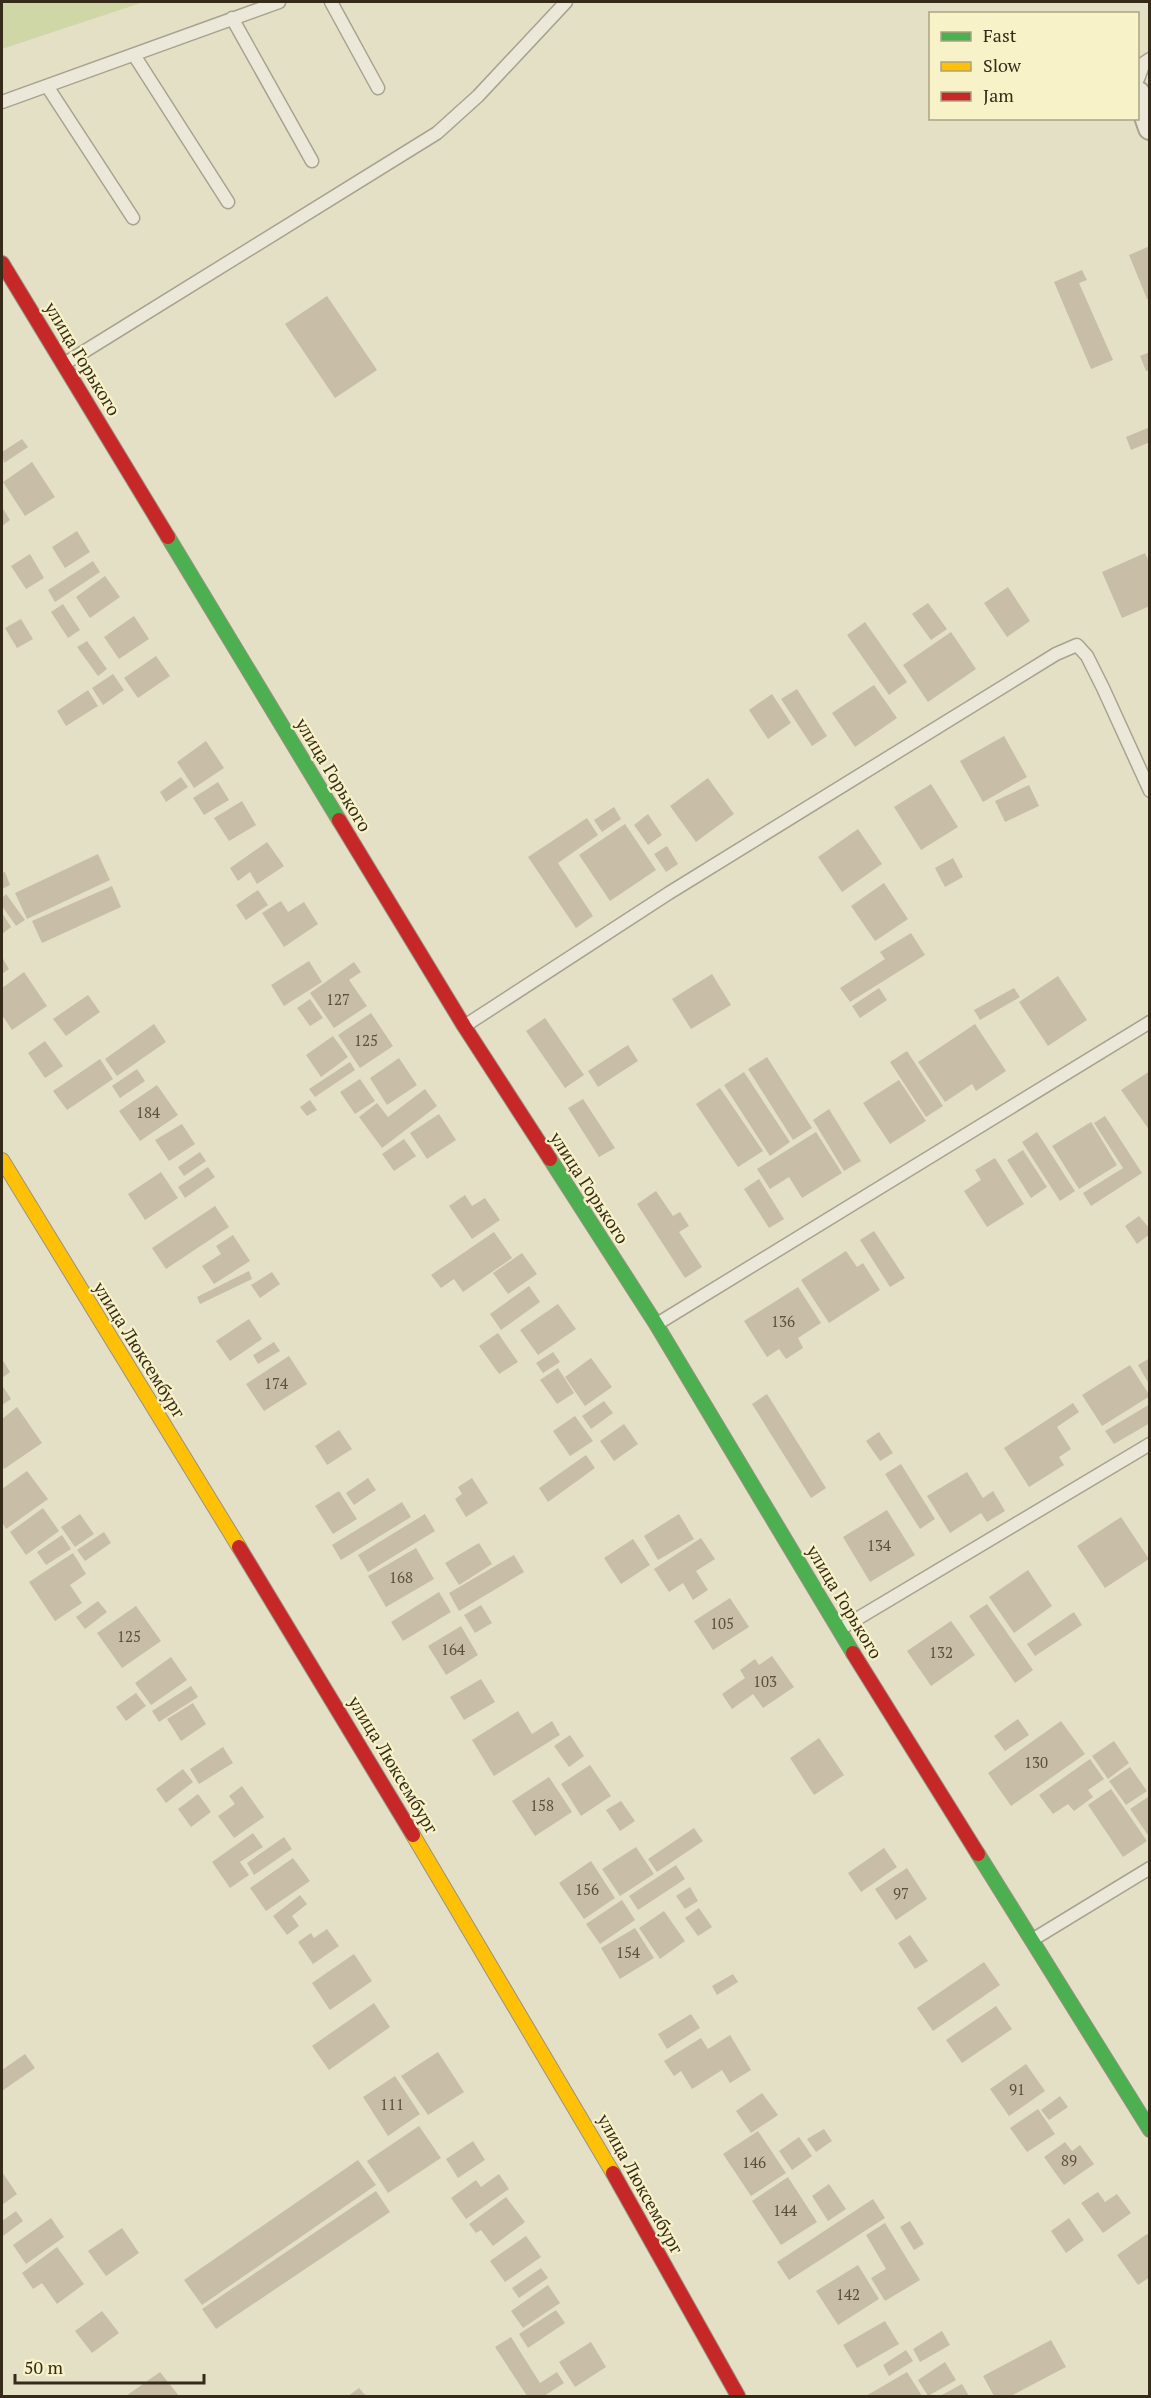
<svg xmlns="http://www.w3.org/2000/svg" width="1151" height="2398" viewBox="0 0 1151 2398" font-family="'PT Serif',serif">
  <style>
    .green { fill: #cfd7a7 }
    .building { fill: #c8bda6 }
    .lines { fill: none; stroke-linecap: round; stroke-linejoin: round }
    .lane-casing { stroke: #a8a390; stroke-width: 15 }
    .street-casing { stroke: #a8a390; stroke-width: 26 }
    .fast-casing { stroke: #989280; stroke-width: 16 }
    .slow-casing { stroke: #989280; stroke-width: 16 }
    .jam-casing { stroke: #989280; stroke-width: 16 }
    .lane { stroke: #ebe8d9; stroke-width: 12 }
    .street { stroke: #ebe8d9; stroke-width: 22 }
    .fast { stroke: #4caf50; stroke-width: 14 }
    .slow { stroke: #ffc107; stroke-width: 14 }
    .jam { stroke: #c62828; stroke-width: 14 }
    .labels { text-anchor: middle; stroke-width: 4.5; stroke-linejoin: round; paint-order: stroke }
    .number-label { font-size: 15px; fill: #5a503c }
    .street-label { font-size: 18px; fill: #362b19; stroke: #f8f2c9 }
  </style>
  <rect width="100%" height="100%" fill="#e4e0c6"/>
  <!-- green -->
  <path class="green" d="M2,2H144L2,49Z"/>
  <!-- building -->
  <path class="building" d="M1150,246V299H1147L1129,255Z
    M1082,270L1087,280L1079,283L1113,360L1091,369L1054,282Z
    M327,296L377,370L335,398L285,324Z
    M1150,352V370L1146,371L1140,356Z
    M1150,427V442L1131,450L1126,437Z
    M22,439L28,447L4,463L2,452Z
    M32,462L55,497L25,516L3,482Z
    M2,507L10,520L2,526Z
    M77,531L90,552L65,568L52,547Z
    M1145,553L1150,564V606L1122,618L1102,572Z
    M30,554L44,578L26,589L11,566Z
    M93,561L100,572L55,602L48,590Z
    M105,576L120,597L90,618L76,597Z
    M1008,587L1030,621L1007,637L984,603Z
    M928,603L947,629L931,640L912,614Z
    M63,604L80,630L68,638L51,612Z
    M134,616L149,639L119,659L104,637Z
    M21,619L33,639L17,648L5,628Z
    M865,622L907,682L889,695L847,635Z
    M951,632L976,669L928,702L903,665Z
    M87,641L107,669L98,676L77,647Z
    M156,656L170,676L138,698L124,678Z
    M113,674L124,690L103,705L92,688Z
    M874,685L897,718L855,747L832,713Z
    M797,689L827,736L812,746L781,699Z
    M88,690L98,706L66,726L57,711Z
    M772,694L791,723L768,739L749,710Z
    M1004,736L1027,777L983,802L960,761Z
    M206,741L224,768L194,788L177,762Z
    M181,777L188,787L166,802L160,792Z
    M708,778L734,814L696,842L670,806Z
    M218,782L229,800L204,815L193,798Z
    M931,784L958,827L921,850L894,807Z
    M1029,785L1039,806L1005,822L995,801Z
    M242,801L256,825L229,841L214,818Z
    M614,807L621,819L602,832L594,820Z
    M648,814L662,835L648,845L634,825Z
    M587,818L598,835L558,863L593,916L576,928L528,857Z
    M625,824L656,870L610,901L579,855Z
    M858,829L882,864L842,892L818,857Z
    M267,842L284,866L257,884L250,872L238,881L230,868Z
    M667,846L678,864L666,872L654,854Z
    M98,854L110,880L27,919L15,893Z
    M953,858L963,877L945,887L935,868Z
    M5,872L10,885L2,889V873Z
    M884,883L908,919L875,941L851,906Z
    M112,886L121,907L42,943L32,921Z
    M258,890L268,905L246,920L236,905Z
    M6,894L25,920L16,926L2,906V898Z
    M281,901L288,912L304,902L318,924L284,947L262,913Z
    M2,913L11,927L2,934Z
    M911,933L925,955L850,1002L840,988L885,959L880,952Z
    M2,957L9,969L2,974Z
    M309,961L322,982L284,1006L271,985Z
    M354,962L361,972L349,980L367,1006L334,1028L310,993Z
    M24,972L47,1006L12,1030L2,1015V988Z
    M712,974L731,1005L691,1029L672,999Z
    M1058,976L1087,1020L1048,1046L1019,1002Z
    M879,988L887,1000L860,1018L852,1006Z
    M1014,988L1020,997L980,1020L974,1010Z
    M88,995L100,1012L66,1036L53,1019Z
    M310,999L323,1018L310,1026L297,1008Z
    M371,1013L393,1046L360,1068L338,1035Z
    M545,1018L584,1075L565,1088L526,1031Z
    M154,1024L166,1042L117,1076L105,1059Z
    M975,1024L1006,1071L976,1091L972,1084L945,1102L918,1062Z
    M333,1036L348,1057L321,1077L306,1055Z
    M45,1041L63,1066L45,1078L28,1053Z
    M628,1045L638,1061L598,1087L588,1071Z
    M907,1051L943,1106L926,1117L890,1062Z
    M767,1057L812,1128L793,1140L748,1069Z
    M399,1058L417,1085L387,1105L370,1078Z
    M100,1059L113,1079L67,1110L53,1091Z
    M350,1062L355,1070L315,1097L309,1089Z
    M137,1069L145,1081L120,1098L112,1086Z
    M1150,1071V1131L1121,1090Z
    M744,1072L790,1142L770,1156L724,1085Z
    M360,1079L375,1101L355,1114L340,1092Z
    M899,1080L926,1121L890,1144L863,1103Z
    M157,1085L178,1115L140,1141L119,1111Z
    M720,1088L763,1151L738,1167L696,1104Z
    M425,1089L437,1106L382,1148L359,1117L377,1103L388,1117Z
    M583,1099L615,1148L599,1157L568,1108Z
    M310,1100L317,1110L307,1116L300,1107Z
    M829,1109L861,1161L844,1171L813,1120Z
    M439,1114L456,1140L427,1159L410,1133Z
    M1105,1116L1142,1173L1091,1206L1083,1193L1123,1168L1094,1123Z
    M1091,1122L1117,1165L1079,1189L1052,1146Z
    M182,1124L195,1144L169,1161L155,1140Z
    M816,1132L842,1173L802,1198L789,1177L770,1189L757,1169Z
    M1037,1132L1075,1191L1060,1201L1022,1142Z
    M404,1139L416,1156L394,1171L382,1154Z
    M1023,1150L1047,1187L1031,1198L1007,1160Z
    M200,1152L206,1161L184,1176L178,1167Z
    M995,1158L1024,1204L987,1227L964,1191L981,1180L975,1170Z
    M208,1167L215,1177L185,1198L178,1187Z
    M161,1172L178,1198L145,1220L128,1194Z
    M759,1179L784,1219L769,1228L744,1189Z
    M656,1191L673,1216L680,1212L689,1226L679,1232L702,1267L685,1278L637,1204Z
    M465,1195L472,1206L485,1198L500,1220L472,1239L449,1206Z
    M215,1206L229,1227L166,1269L152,1248Z
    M1139,1216L1150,1229V1234L1137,1244L1125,1226Z
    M874,1231L905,1278L890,1287L860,1240Z
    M494,1232L512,1258L463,1292L454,1279L441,1288L431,1275Z
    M233,1235L250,1261L214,1284L202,1266L221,1254L216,1246Z
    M846,1251L857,1267L863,1263L880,1290L829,1323L801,1280Z
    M522,1253L537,1274L508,1294L493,1273Z
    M249,1271L252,1279L200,1304L197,1297Z
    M272,1272L280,1284L260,1298L251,1285Z
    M529,1286L540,1302L501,1330L490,1314Z
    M798,1287L821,1323L798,1338L803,1348L786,1359L779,1349L767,1357L744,1321Z
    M558,1304L576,1329L538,1355L520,1330Z
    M249,1319L262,1339L230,1361L216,1341Z
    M498,1333L518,1362L499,1374L479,1346Z
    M274,1342L280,1351L258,1364L253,1355Z
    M553,1352L560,1362L543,1373L536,1363Z
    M289,1356L307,1384L264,1411L246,1384Z
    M591,1358L612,1387L585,1406L565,1377Z
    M1150,1358V1386L1138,1365Z
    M2,1359L10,1372L2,1378Z
    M1130,1365L1150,1396L1102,1426L1082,1395Z
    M558,1368L574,1393L557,1404L540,1380Z
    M2,1385L11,1399L2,1405Z
    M767,1394L826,1488L811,1498L752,1404Z
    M604,1401L613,1413L591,1429L582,1416Z
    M1073,1403L1079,1412L1057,1427L1071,1449L1059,1457L1064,1465L1029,1487L1004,1448Z
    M1150,1404V1423L1114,1444L1105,1431Z
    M17,1407L42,1443L4,1469L2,1465V1419Z
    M575,1416L593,1441L570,1456L553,1431Z
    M624,1424L638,1444L614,1461L600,1441Z
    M339,1430L352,1449L327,1465L315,1446Z
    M879,1432L893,1453L880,1461L866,1441Z
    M586,1455L595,1468L548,1502L539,1488Z
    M901,1464L935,1519L920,1529L885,1474Z
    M27,1471L48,1499L6,1529L2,1522V1489Z
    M967,1472L983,1498L993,1491L1005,1511L987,1522L981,1513L950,1533L927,1496Z
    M368,1478L376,1490L354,1505L346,1493Z
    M472,1478L488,1503L466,1517L455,1499L462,1494L458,1487Z
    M339,1491L357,1519L333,1534L315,1506Z
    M402,1502L411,1517L341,1560L332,1545Z
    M43,1508L59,1531L26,1555L10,1532Z
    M887,1510L915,1555L870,1582L843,1537Z
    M80,1514L94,1534L75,1547L61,1527Z
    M425,1514L435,1531L368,1572L358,1555Z
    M679,1514L694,1539L658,1560L644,1536Z
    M1121,1517L1149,1559L1105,1588L1077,1546Z
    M104,1532L111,1543L85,1561L77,1550Z
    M62,1535L71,1549L46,1565L37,1552Z
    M701,1538L715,1559L696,1571L708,1590L693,1600L683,1583L669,1592L654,1569Z
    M633,1539L650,1565L621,1584L604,1558Z
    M479,1543L492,1564L459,1585L445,1563Z
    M416,1548L434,1579L386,1607L368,1576Z
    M73,1553L86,1574L70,1585L82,1603L55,1621L29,1582Z
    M514,1555L524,1572L459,1611L449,1593Z
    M1028,1570L1052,1606L1014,1633L989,1597Z
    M439,1592L451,1612L403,1641L391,1622Z
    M730,1598L749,1627L713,1650L694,1621Z
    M98,1601L107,1612L85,1629L76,1617Z
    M987,1604L1033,1670L1015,1683L969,1616Z
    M481,1605L492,1623L475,1633L464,1615Z
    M136,1606L161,1641L122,1668L97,1633Z
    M1074,1612L1082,1625L1035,1656L1027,1644Z
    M951,1621L975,1655L931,1686L907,1651Z
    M461,1626L478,1655L446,1675L428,1646Z
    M772,1656L794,1687L763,1708L753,1694L732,1709L722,1694L745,1678L740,1670L755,1659L759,1665Z
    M171,1657L187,1680L151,1705L135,1683Z
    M481,1679L495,1702L464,1720L450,1697Z
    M191,1686L198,1697L159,1722L152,1711Z
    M136,1693L146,1706L126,1721L116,1707Z
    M193,1703L206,1724L181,1741L167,1719Z
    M518,1711L532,1734L552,1721L560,1735L494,1776L472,1740Z
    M1018,1719L1029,1735L1005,1751L994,1736Z
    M1061,1721L1085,1754L1011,1806L988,1773Z
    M570,1735L584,1756L569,1767L554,1746Z
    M819,1738L844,1775L814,1795L790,1758Z
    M1114,1741L1129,1763L1108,1779L1092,1756Z
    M223,1747L233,1763L199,1784L190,1769Z
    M1090,1759L1104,1779L1088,1790L1093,1797L1074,1811L1068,1804L1053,1814L1039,1795Z
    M590,1765L611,1796L581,1816L561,1784Z
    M1130,1767L1147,1791L1126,1805L1109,1781Z
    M183,1769L193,1782L166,1803L156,1789Z
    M549,1777L572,1812L535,1836L512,1801Z
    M242,1786L264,1817L234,1838L218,1816L235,1804L229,1796Z
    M1111,1789L1147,1841L1123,1857L1088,1805Z
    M198,1794L211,1812L191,1827L178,1809Z
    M1148,1797L1150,1800V1838L1130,1809Z
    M621,1801L635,1821L620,1831L606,1810Z
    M694,1828L703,1841L657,1872L648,1859Z
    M253,1833L263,1847L240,1862L249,1875L230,1888L212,1862Z
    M284,1837L292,1849L254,1875L247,1863Z
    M636,1847L654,1874L620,1896L602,1869Z
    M884,1848L897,1867L861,1892L848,1873Z
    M293,1858L310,1881L266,1911L250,1888Z
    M591,1861L615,1898L584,1919L559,1883Z
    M676,1865L685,1879L638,1910L629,1896Z
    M907,1868L927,1899L896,1920L875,1889Z
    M690,1887L698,1901L685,1909L676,1896Z
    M300,1895L307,1904L292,1916L299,1926L287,1935L273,1916Z
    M622,1900L635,1920L600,1944L586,1924Z
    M699,1908L712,1927L698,1936L685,1918Z
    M664,1911L685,1941L660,1959L639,1928Z
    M635,1928L654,1958L620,1979L601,1948Z
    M327,1929L339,1946L313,1964L298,1942L311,1933L314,1938Z
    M910,1935L928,1961L915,1969L898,1943Z
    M354,1954L372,1981L330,2010L312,1983Z
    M984,1962L1000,1985L933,2031L917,2008Z
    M733,1974L738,1982L717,1995L712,1986Z
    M374,2003L390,2027L329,2070L312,2046Z
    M996,2006L1012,2029L962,2063L946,2040Z
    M691,2014L700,2028L667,2049L658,2034Z
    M730,2035L751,2070L730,2083L722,2070L692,2089L681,2071L674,2076L664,2061L701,2038L708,2049Z
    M438,2052L464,2092L428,2115L401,2076Z
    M25,2054L35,2068L2,2091V2070Z
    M1026,2064L1045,2091L1009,2116L990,2089Z
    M395,2076L420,2114L388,2136L363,2097Z
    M762,2093L778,2115L751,2133L736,2111Z
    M1060,2096L1068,2107L1049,2120L1041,2110Z
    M1038,2109L1055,2134L1027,2152L1010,2128Z
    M419,2126L441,2158L388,2193L367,2161Z
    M824,2129L832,2141L816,2152L807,2139Z
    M758,2131L786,2173L751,2196L723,2154Z
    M799,2137L812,2156L792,2170L779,2151Z
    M473,2141L485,2160L458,2178L446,2159Z
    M1065,2142L1072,2151L1080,2145L1094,2164L1064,2185L1044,2157Z
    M358,2160L376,2185L202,2305L184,2280Z
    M2,2172L17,2194L2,2205Z
    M499,2174L509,2189L466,2219L451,2198L476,2180L481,2187Z
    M788,2177L817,2222L781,2245L752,2201Z
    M829,2184L846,2209L828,2221L812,2196Z
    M376,2191L390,2212L216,2329L202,2309Z
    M1098,2192L1105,2202L1117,2194L1131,2213L1103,2233L1081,2203Z
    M506,2197L525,2222L493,2246L481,2230L476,2233L469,2224Z
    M873,2199L885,2218L789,2280L777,2262Z
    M16,2211L23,2221L3,2236L2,2221Z
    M51,2218L64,2237L26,2264L13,2245Z
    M1069,2218L1084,2240L1066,2253L1051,2231Z
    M910,2221L924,2244L914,2250L900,2227Z
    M885,2223L920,2280L885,2301L871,2278L886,2269L866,2235Z
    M122,2228L139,2253L106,2276L88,2251Z
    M1147,2234L1150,2237V2277L1138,2285L1117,2255Z
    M526,2236L541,2257L505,2282L490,2261Z
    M57,2247L84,2284L57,2304L42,2283L33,2289L22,2273Z
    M858,2265L879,2299L838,2325L816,2291Z
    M541,2268L548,2278L519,2298L512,2288Z
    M548,2285L560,2303L523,2328L511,2311Z
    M556,2310L565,2323L528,2348L519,2334Z
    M102,2311L119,2333L92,2353L75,2331Z
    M885,2321L899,2344L857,2368L843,2345Z
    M942,2331L950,2345L920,2362L913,2349Z
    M511,2337L540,2383L557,2372L564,2383L544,2396H527L495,2347Z
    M1051,2340L1066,2367L1011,2396H994L983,2376Z
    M591,2342L606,2367L575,2387L559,2362Z
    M906,2350L913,2361L889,2376L883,2365Z
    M945,2362L956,2380L928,2396L918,2380Z
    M160,2372L179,2396H126Z
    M907,2372L922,2396H866Z
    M962,2384L969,2396H940Z
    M359,2388L366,2396H348Z"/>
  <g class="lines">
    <!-- lane casing -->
    <g class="lane-casing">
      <path id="lane" d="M331,2L378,88
        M232,18L312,161
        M134,55L228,202
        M1138,79L1144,63L1150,59
        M47,86L133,218
        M2,102L279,2
        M64,364L437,133L478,96L566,2
        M466,1025L669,893L1056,654L1077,645L1087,656L1103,688L1150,791
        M657,1324L1150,1022
        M840,1629L1150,1444
        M1032,1940L1150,1868"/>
    </g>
    <!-- street casing -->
    <g class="street-casing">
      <path id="street" d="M1138,93L1150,128"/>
    </g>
    <!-- fast casing -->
    <g class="fast-casing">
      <path id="fast" d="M168,537L339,820
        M550,1159L656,1324L853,1653
        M978,1854L1150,2130"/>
    </g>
    <!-- slow casing -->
    <g class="slow-casing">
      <path id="slow" d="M2,1160L239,1547
        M413,1835L613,2173"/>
    </g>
    <!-- jam casing -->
    <g class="jam-casing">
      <path id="jam" d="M2,263L168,537
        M339,820L464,1026L550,1159
        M239,1547L413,1835
        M853,1653L978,1854
        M613,2173L738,2396"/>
    </g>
    <!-- lane -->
    <use href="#lane" class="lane"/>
    <!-- street -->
    <use href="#street" class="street"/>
    <!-- fast -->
    <use href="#fast" class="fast"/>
    <!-- slow -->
    <use href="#slow" class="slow"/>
    <!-- jam -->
    <use href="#jam" class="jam"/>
  </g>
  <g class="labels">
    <!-- number labels -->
    <g class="number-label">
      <text x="338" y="1005">127</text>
      <text x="366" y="1046">125</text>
      <text x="148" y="1118">184</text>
      <text x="783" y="1327">136</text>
      <text x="276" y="1389">174</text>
      <text x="879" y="1551">134</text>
      <text x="401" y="1583">168</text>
      <text x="722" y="1629">105</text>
      <text x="129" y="1642">125</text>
      <text x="453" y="1655">164</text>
      <text x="941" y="1658">132</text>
      <text x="765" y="1687">103</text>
      <text x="1036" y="1768">130</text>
      <text x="542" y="1811">158</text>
      <text x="587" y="1895">156</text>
      <text x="901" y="1899">97</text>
      <text x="628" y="1958">154</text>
      <text x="1017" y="2095">91</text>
      <text x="392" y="2110">111</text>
      <text x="1069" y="2166">89</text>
      <text x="754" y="2168">146</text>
      <text x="785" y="2216">144</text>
      <text x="848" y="2300">142</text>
    </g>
    <!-- street labels -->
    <g class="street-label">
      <text transform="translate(82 359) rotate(59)" y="6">улица Горького</text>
      <text transform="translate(333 775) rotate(59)" y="6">улица Горького</text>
      <text transform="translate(589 1188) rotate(57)" y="6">улица Горького</text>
      <text transform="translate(139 1350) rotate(58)" y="6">улица Люксембург</text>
      <text transform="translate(844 1602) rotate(59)" y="6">улица Горького</text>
      <text transform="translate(393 1765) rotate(59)" y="6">улица Люксембург</text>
      <text transform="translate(640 2184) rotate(61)" y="6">улица Люксембург</text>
    </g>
  </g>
  <!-- border -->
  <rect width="1151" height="2398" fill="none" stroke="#362b19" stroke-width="6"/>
  <!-- legend -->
  <rect x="929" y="12" width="210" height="108" fill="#f8f2c9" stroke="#aaa283" stroke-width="1.5"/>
  <rect x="941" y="32" width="30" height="9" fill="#4caf50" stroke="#aaa283" stroke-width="1.5"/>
  <text x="983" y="42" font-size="18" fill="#362b19">Fast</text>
  <rect x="941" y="62" width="30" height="9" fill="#ffc107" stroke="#aaa283" stroke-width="1.5"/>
  <text x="983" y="72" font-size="18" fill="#362b19">Slow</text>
  <rect x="941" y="92" width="30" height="9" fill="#c62828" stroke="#aaa283" stroke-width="1.5"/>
  <text x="983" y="102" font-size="18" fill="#362b19">Jam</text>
  <!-- scale -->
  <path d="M15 2374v9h189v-9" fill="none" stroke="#362b19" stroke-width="3"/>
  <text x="24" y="2374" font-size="18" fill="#362b19" stroke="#f8f2c9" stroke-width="4.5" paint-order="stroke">50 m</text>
</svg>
